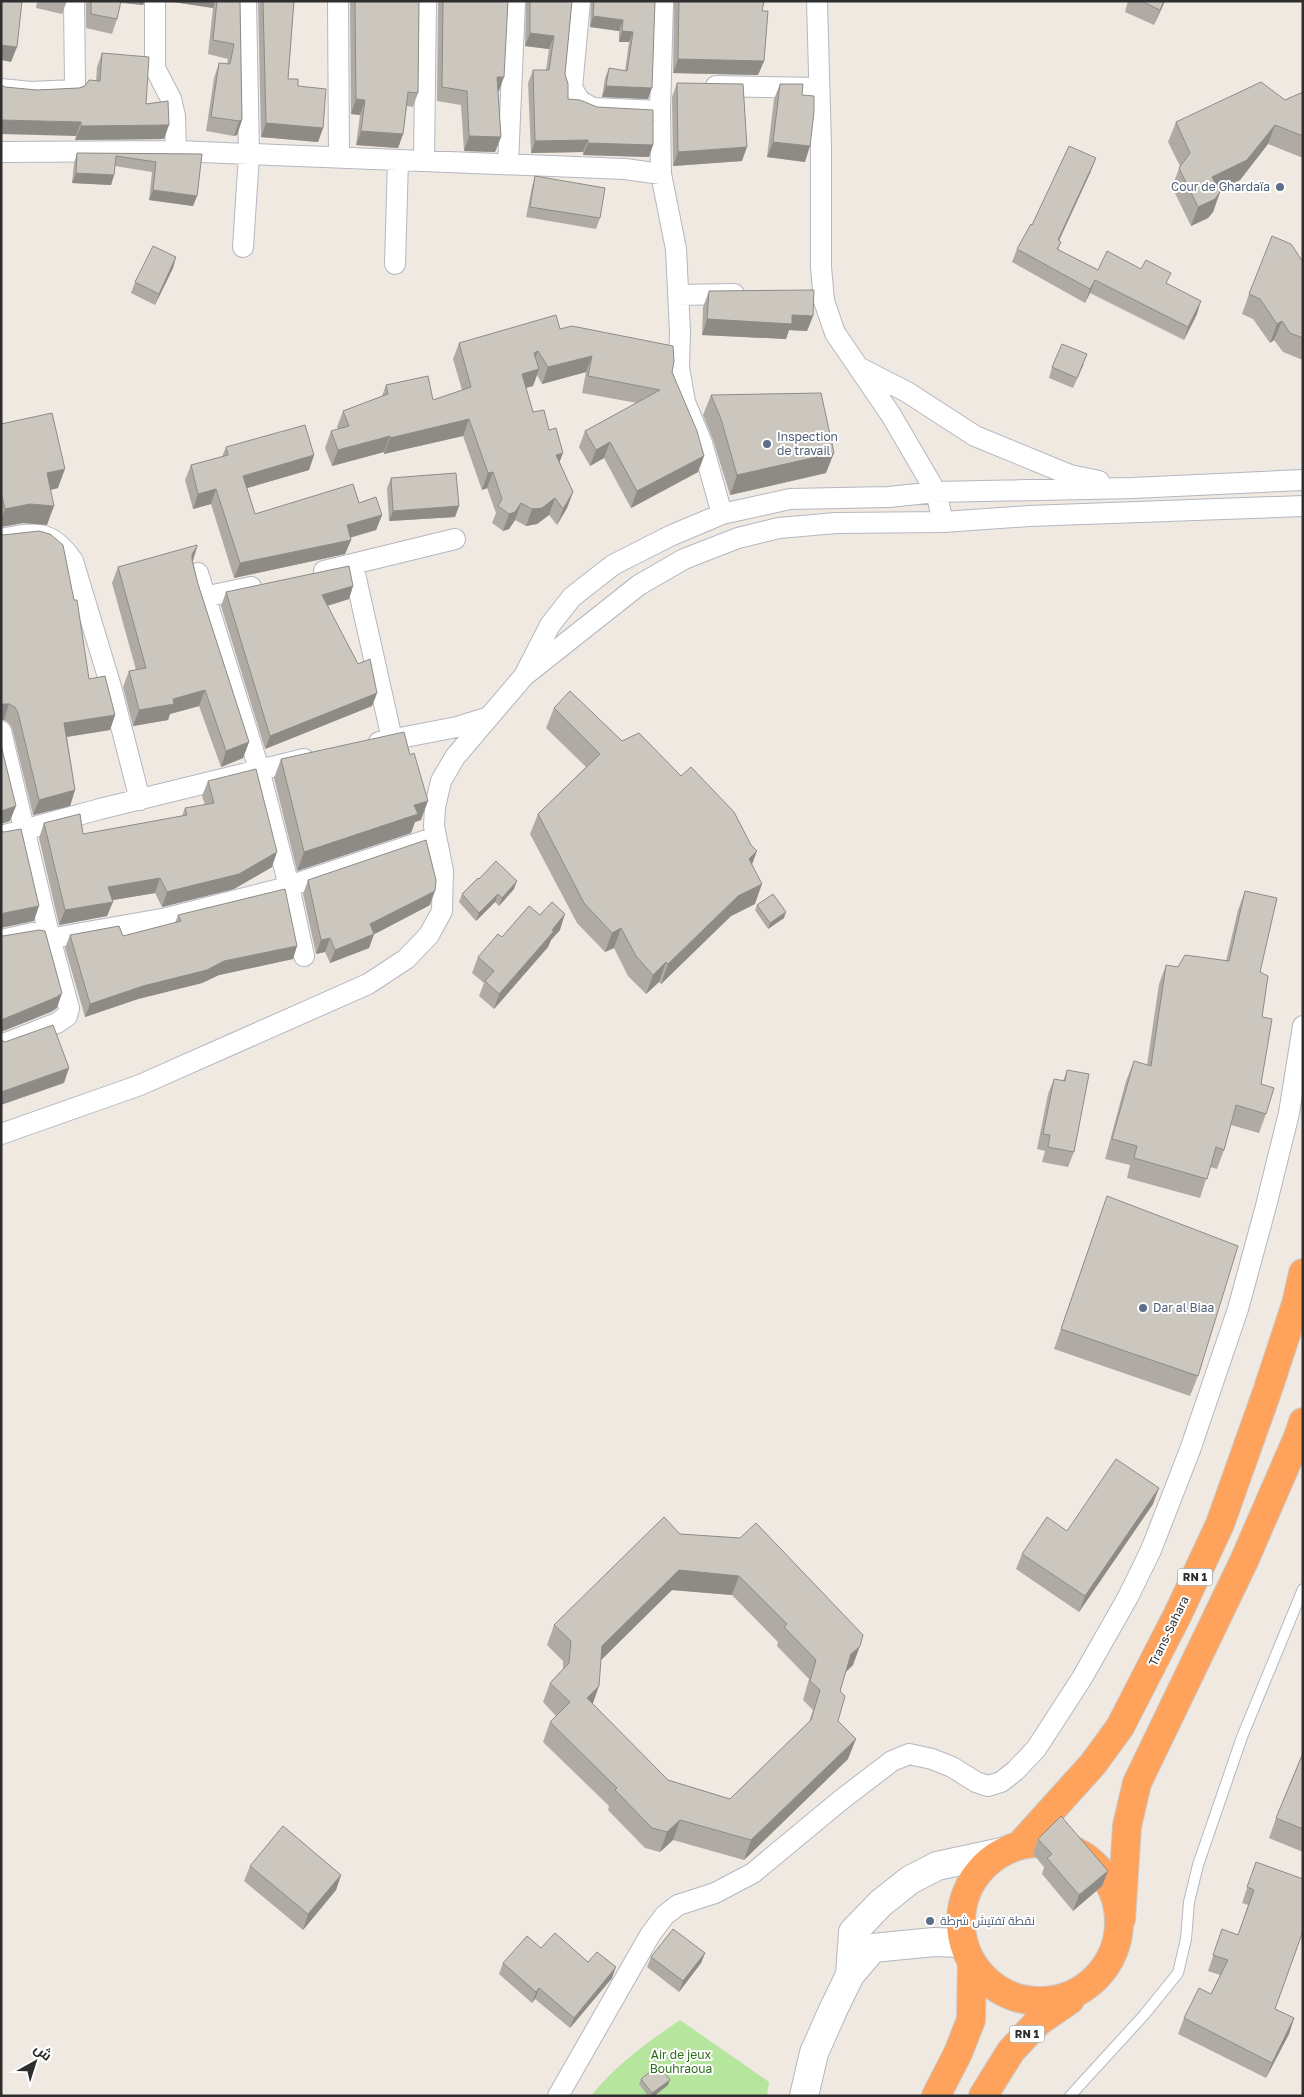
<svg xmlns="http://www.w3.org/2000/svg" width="1304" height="2097" viewBox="0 0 1304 2097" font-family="'Golos Text',Cairo,sans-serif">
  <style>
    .green { fill: #b6e59e }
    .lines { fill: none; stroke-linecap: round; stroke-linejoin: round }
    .lane-casing { stroke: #b4b7c1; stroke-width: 12 }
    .street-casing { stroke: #b4b7c1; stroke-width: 22 }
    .secondary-casing { stroke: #b4b7c1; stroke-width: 30 }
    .highway-casing { stroke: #c9c9c9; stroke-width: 30 }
    .lane { stroke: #fff; stroke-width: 10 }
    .street { stroke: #fff; stroke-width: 20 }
    .secondary { stroke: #fff; stroke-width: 28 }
    .highway { stroke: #ffa35c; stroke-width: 28 }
    .wall { fill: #afaba4; fill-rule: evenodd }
    .shaded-wall { fill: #8e8b86 }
    .building { fill: #cbc7bf; stroke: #8e8b86; fill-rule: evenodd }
    .service-dot { fill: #5c6f8a; stroke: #fff; stroke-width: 2 }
    .labels { text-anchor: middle; stroke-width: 4; stroke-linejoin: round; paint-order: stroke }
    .shield { fill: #fff; stroke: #6d6d6d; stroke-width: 1 }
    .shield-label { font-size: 11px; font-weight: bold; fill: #2e2e2e }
    .service-label { font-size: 12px; fill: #4e5e75; stroke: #fff; text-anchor: start }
    .street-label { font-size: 12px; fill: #2e2e2e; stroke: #fff }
    .park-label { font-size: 12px; fill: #2c6e1b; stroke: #fff }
  </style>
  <rect width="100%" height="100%" fill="#efe9e1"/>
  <!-- green -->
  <path class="green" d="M680,2020L769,2082L767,2096H591C615,2065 648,2042 680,2020Z"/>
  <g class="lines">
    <!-- lane casing -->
    <g class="lane-casing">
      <path id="lane" d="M1070,2096L1144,2015L1178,1973L1186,1939L1189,1902L1198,1865L1242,1737L1303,1589"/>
    </g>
    <!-- street casing -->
    <g class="street-casing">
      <path id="street" d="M155,1V68L171,99L175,116L176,151
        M338,1L339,157
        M580,1L572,88L580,101L593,108L660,111
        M817,1L821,146V267L824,301L835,333L891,415L936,492L943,522
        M716,86L819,88
        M1,89L31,92L73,90L75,84L74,1
        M1,152L176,151L625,169L661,174L676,249L680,332L679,368L685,402L702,443L722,514
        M424,161L426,1
        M508,164L515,1
        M661,174L660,111L663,1
        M243,247L249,155L246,1
        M395,264L398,160
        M678,295L734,294
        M860,368L907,392L975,436L1070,475L1099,481
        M1,539C36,532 51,529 73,561L111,687L140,800
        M353,565L392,739
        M324,571L455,539
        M198,573L259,769L289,886L304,956
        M204,597L251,587
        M526,672L550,625L572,597L613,565L670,536L722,514L790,499L889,497L936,492L1133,488L1303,480
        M1,731L49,934L69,1008L67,1016L57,1023L1,1045
        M379,742L457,727L489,717
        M1,836L100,809L304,759
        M1,940L33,933L59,937L167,918L280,889L436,837
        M1,1134L140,1085L368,984L406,959L429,935L442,911L443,871L434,826L435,807L441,781L455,757L524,676L639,585L684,559L738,538L779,528L836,523L943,522L1029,516L1303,506
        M558,2096L650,1935L665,1915L678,1905L715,1893L753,1873L841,1800L892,1761L909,1754L932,1759L952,1767L976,1782L988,1786L1001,1782L1015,1771L1036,1749L1082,1678L1128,1597L1151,1550L1190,1450L1238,1309L1266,1206L1289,1113L1303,1026"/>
    </g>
    <!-- secondary casing -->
    <g class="secondary-casing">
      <path id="secondary" d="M850,1975L853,1932L881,1903L910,1880L937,1866L1002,1852
        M804,2096L814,2053L833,2010L850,1975L873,1948L934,1942L963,1943"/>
    </g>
    <!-- highway casing -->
    <g class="highway-casing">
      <path id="highway" d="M961 1922a79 79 0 1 1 158 0a79 79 0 1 1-158 0Z
        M1020,1845L1093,1764L1120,1727L1178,1614L1220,1524L1268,1389L1296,1304L1303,1273
        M1121,1919L1127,1826L1137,1783L1244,1561L1298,1437L1303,1422
        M936,2096L958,2053L971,2020L972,1963
        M983,2096L1011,2051L1038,2022L1070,2000"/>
    </g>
    <!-- lane -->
    <use href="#lane" class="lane"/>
    <!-- street -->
    <use href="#street" class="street"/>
    <!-- secondary -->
    <use href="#secondary" class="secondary"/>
    <!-- highway -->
    <use href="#highway" class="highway"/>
  </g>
  <!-- wall -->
  <path class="wall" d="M37,1H67L62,14L36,8Z
    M86,1H145L143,5L120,3L117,19L112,34L86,28Z
    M167,1H240L242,120L237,135L234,136L206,131L214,78L219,63L227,64L228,59L208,54L213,8Z
    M258,1H294L288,79L298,86L323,128L318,142L261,137Z
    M350,1H419L418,93L413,107L407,106L403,134L398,148L356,145L360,115L351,114Z
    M438,1H508L499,91H498L501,137L495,152L464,151L461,105L437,101Z
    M526,1H572L565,74L568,99L653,145L649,157L583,155V152L531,153L528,83L533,70H546L549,49L525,46Z
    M591,1H655L648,99L602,97L605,78L609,68L625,71L629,42H619V31L590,27Z
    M674,1H764L762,11L764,61L758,75L673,73Z
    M1128,1H1165L1154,25L1125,12Z
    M102,53L146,104L164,139L75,140L76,136L5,87L37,90L79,88L96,81L97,67Z
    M677,83L742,161L673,166L672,97Z
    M780,84L802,95L805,162L767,157L774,99Z
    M1303,92V158L1268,144L1240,180L1219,190L1220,192L1213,212L1208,218L1191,226L1172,187L1180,166L1168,142L1176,122L1285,100Z
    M77,153L202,154L197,196L193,206L149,200L152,172L115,166L114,175L111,185L72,183L74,163Z
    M1091,171L1059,241L1061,242L1058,250L1098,270L1167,284L1197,314L1184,340L1090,293L1085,303L1012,262L1017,249L1032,225Z
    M535,176L600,218L596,229L526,217L532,187Z
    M176,257L173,268L155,305L131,293L135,282Z
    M1303,262V360L1283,352L1274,340L1270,343L1253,319L1242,314L1249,294Z
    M709,291L813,316L807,331L789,330L786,339L702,335L703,307Z
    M560,329L672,372L704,456L698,472L631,508L604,458L590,466L579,447L585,431L637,403L582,393L586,372L542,384L537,375L533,386L526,388L533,412L549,430L560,463L573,492L567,508L557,525L549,515L537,524L526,526L515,520L509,529L503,531L492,523L496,513L487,488L482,490L463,436L384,454V452L332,466L325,448L331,431L338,429L337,427L343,411L382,396L386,385L433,400L462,390L453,359L459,343Z
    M1084,364L1073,388L1049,378L1052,367Z
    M711,395L826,473L730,495L713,440L703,415Z
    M1,424L58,488L51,490L47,525L23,523L1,527Z
    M226,447L314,455L309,470L247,488L255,514L359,503L382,515L376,530L350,538L351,540L345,554L234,578L211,504L193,509L185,480L191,465L222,457Z
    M391,478L459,506L455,517L389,521L387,488Z
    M1,534L89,679L115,715L110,730L67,737L75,790L70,806L33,815L12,728L9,723L4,720Z
    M197,547L193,561L198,584L249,742L243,758L221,767L199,706L170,714L168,720L133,726L123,687L129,671L136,670L112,583L118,567Z
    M353,586L349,599L327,606L358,664L377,693L372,706L265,749L221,606L226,592Z
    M554,708L622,741L752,865L755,904L731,916L661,984L659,982L646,994L628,976L614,948L605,952L577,923L530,834L538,814L586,767L546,728Z
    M281,759L421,820L415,822L411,833L297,871L274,778Z
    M208,781L272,867L234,889L162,907L155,893L112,900L107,916L59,925L39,838L44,823L83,834L182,816L185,808L205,805L202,796Z
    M479,879L514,889L499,906L495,902L476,921L459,902L462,894Z
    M308,880L430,905L374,934L369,948L330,963L325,952L316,954L303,894Z
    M1245,891L1260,972L1262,1017L1261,1084L1266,1114L1259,1133L1231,1125L1224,1150L1217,1169L1210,1167L1200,1198L1127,1178L1130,1165L1105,1159L1126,1081L1134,1061L1147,1065L1159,984L1166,965L1178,967L1226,961L1238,910Z
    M757,905L784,918L768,929L755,910Z
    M178,915L297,946L293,959L219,975L202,983L138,999L85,1017L65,948L70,935L123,936L175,923Z
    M540,915L560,930L551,940L548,947L494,1009L479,996L484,983L472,973L478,957L502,937Z
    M1067,1070L1074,1152L1068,1167L1042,1162L1045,1151L1037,1149L1048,1094L1054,1079L1063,1081Z
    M1100,1216L1198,1376L1190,1396L1054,1349Z
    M1153,1504L1079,1612L1016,1569L1022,1554L1067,1531Z
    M680,1534L740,1538L853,1665L846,1672L840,1691L838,1721L848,1759L744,1860L673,1840L660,1852L645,1848L608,1810L609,1806L543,1742L550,1722L556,1716L543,1702L550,1683L563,1669V1661L547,1645L554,1625ZM672,1590L732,1595L778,1642L777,1646L809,1679L803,1700L813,1710L809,1722L730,1799L668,1780L592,1704L601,1660Z
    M1303,1753V1852L1269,1838L1276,1818Z
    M1038,1839L1108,1871L1102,1886L1073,1911L1042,1874L1044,1867L1033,1854Z
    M1256,1862L1275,2009L1294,2018L1289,2034L1266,2078L1178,2034L1184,2018L1211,1994L1220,1975L1208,1971L1222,1929L1238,1935L1248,1905L1242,1903Z
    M250,1866L341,1875L336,1890L303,1930L244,1881Z
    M541,1948L588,1962L612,1978L570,2028L535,1999L532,2003L499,1974L503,1963Z
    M705,1953L701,1963L679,1992L647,1967L651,1957Z
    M641,2079L668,2085L654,2096H648L639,2084Z"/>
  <!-- shaded-wall -->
  <path class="shaded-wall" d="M119,1H145L143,5L118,2Z
    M167,1H215L213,8Z
    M1164,1H1165L1154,25L1160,10Z
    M593,16L623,20L619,31L590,27Z
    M622,31L633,32L629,42H619Z
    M530,33L554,36L549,49L525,46Z
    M1,45L17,47L11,62L1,60Z
    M678,59L764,61L758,75L673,73Z
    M497,77H504L499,91H492Z
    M606,86L652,88L648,99L602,97Z
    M356,99L365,100L360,115L351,114Z
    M1,120L81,122L76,136L1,134Z
    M242,120L237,135L234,136L239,121Z
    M266,123L323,128L318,142L261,137Z
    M169,125L164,139L75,140L81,126Z
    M1275,125L1268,144L1240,180L1205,196L1212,177Z
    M361,131L403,134L398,148L356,145Z
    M469,136L501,137L495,152L464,151Z
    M588,140L583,152L531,153L535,141Z
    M773,142L810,146L805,162L767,157Z
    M588,143L653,145L649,157L583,155Z
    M747,147L742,161L673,166L678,152Z
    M1096,158L1091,171L1053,253L1058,240Z
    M76,173L114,175L111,185L72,183Z
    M153,190L197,196L193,206L149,200Z
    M1220,192L1213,212L1208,218L1191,226L1198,207Z
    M176,257L173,268L155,305L159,294Z
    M1095,280L1090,293L1085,303L1090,289Z
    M1201,301L1197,314L1184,340L1188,327Z
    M792,315L813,316L807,331L789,330L786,339L702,335L707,319Z
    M1282,321L1274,340L1270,343L1277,324Z
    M538,351L532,367L534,353Z
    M592,356L586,372L542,384L548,367Z
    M539,369L533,386L516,390L522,374Z
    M469,419L463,436L384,454L390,438Z
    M390,436L384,452L332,466L338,450Z
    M610,442L604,458L590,466L596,450Z
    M563,453L557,469L556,455Z
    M834,453L826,473L730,495L737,475Z
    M314,455L309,470L237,491L243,476Z
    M704,456L698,472L631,508L637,491Z
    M65,469L58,488L40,492L47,473Z
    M493,472L487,488L482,490L488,473Z
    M216,489L211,504L193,509L198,494Z
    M573,492L567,508L557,525L563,509Z
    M555,498L549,515L537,524L526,526L532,509Z
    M521,503L515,520L509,529L503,531L509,514Z
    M30,504L54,506L47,525L23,523L1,527V519L5,509Z
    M459,506L455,517L389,521L393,511Z
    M382,515L376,530L341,540L347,525Z
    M351,540L345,554L234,578L240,563Z
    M197,547L192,563V554Z
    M353,586L349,599L317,609L322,595Z
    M205,690L199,706L170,714L168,720L133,726L139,710L173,699Z
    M377,693L372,706L265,749L270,736Z
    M3,704H9L4,720H1V706Z
    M115,715L110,730L59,738L64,723Z
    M249,742L243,758L221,767L226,751Z
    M75,790L70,806L33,815L39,800Z
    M428,801L421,820L415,822L411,833L297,871L304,852L414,805Z
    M16,806L10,821L1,824V811Z
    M757,851L750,870L749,859Z
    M277,852L272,867L234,889L162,907L167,892Z
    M160,878L155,893L102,902L108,887Z
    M517,881L514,889L499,906L502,898Z
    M762,884L755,904L731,916L661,984L668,964L738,896Z
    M435,891L430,905L373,935L374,934L369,948L330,963L335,950L370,924Z
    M498,894L495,902L476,921L479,913Z
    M113,902L107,916L59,925L65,910Z
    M39,906L34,921L1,928V915L4,913Z
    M786,912L784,918L768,929L770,923Z
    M565,914L560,930L551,940L548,947L494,1009L499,994Z
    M621,928L614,948L605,952L612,933Z
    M330,938L325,952L316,954L321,940Z
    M297,946L293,959L219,975L202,983L138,999L85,1017L90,1004L143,986L224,961Z
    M666,962L659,982L646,994L653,975Z
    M62,993L57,1008L51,1012L1,1032V1020Z
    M69,1068L64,1083L1,1105V1092Z
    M1159,1488L1153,1504L1079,1612L1085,1596Z
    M679,1570L739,1576L732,1595L672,1590L595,1666L602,1646Z
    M860,1646L853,1665L843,1674L851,1654Z
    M599,1686L592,1706L587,1698Z
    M856,1739L848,1759L744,1860L751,1840Z
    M680,1820L673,1840L660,1852L667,1832Z
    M1108,1871L1102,1886L1073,1911L1079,1895Z
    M341,1875L336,1890L303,1930L308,1914Z
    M705,1953L701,1963L679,1992L683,1981Z
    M616,1967L612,1978L570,2028L574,2018Z
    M539,1988L535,1999L532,2003L536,1992Z
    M1294,2018L1289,2034L1266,2078L1272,2063Z
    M670,2080L668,2085L654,2096H651L652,2093Z"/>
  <!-- building -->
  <path class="building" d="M1,1H22L17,47L1,45Z
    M91,1H121L117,19L91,14Z
    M217,1H240L242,120L239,121L211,117L219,63L230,64L234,44L213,40Z
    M263,1H294L288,79H298V86L326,89L323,128L266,123Z
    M355,1H419L418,93L408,92L403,134L361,131L365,100L356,99Z
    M443,1H508L504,77H497L501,137L469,136L467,91L442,87Z
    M530,1H572L565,74L568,84V99L580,100L597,107L653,110V145L588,143V140L535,141L533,70H549L554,36L530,33Z
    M594,1H655L652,88L606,86L609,68L627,71L633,32L622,31L623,20L593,16Z
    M679,1H764L762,11H768L764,61L678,59Z
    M1141,1H1164L1160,10Z
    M102,53L149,57L146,104L168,101L169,125L81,126V122L1,120V85L5,87L37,90L79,88L85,86L89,80L100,81Z
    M1261,82L1285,100L1303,92V136L1275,125L1247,160L1212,177L1220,192L1215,199L1198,207L1179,168L1190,153L1176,122Z
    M677,83L743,84L747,147L678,152Z
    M780,84H803L802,95L814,96V112L810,146L773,142Z
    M1069,146L1096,158L1058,240L1061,242L1057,249L1098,270L1107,251L1141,269L1146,260L1171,273L1166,283L1201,301L1188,327L1095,280L1090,289L1017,249L1031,224L1032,225Z
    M77,153L202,154L197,196L153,190L156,162L116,156L114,175L76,173Z
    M535,176L605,188L600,218L530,207Z
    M1272,236L1291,244L1303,262V338L1290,333L1282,321L1277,324L1260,299L1249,294Z
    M153,246L176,257L159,294L135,282Z
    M814,290L813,316L792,315V324L707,319L709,291Z
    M556,315L560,329L572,326L673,346L674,361L672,372L697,431L704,456L637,491L610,442L596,450L585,431L660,390L588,376L592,356L548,367L538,351L534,353L539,369L522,374L533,412L544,410L549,430L556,428L563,453L556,455L573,492L563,509L555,498L542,508L532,509L521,503L515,512L509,514L498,506L502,499L493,472L488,473L469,419L390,438V436L338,450L331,431L349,426L343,411L388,394L386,385L428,376L433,400L471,387L459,343Z
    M1062,344L1087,354L1077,378L1052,367Z
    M821,393L834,453L737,475L721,419L711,395Z
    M52,413L65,469L47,473L54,506L30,504L5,509L1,493V424Z
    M305,425L314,455L243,476L255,514L353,484L359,503L376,497L382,515L347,525L351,540L240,563L216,489L198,494L191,465L228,455L226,447Z
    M456,473L459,506L393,511L391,478Z
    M39,531L50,534L63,545L74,600H77L89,679L105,676L115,715L64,723L75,790L39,800L18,713L15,707L9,704H3L1,706V534L3,535Z
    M197,545V547L192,554V560L198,584L249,742L226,751L205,690L173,699L174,704L139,710L129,671L146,668L118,567Z
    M349,566L353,586L322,595L358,664L370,659L377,693L270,736L226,592Z
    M570,691L622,741L639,733L681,776L691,767L734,812L751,845L757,851L749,859L762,884L738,896L668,964L666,962L653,975L636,956L621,928L612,933L584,903L538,814L600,754L554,708Z
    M404,732L410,755L414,753L428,801L414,805L418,814L304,852L281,759Z
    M1,745L16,806L1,811Z
    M256,769L277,852L239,874L170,891L167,892L160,878L108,887L113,902L65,910L44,823L80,814L83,834L187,815L185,808L214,803L208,781Z
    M21,829L39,906L4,913L1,915V831L4,832Z
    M426,840L436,880L435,891L370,924L374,934L335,950L330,938L321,940L308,880Z
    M496,861L517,881L502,898L498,894L479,913L462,894L478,878L479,879Z
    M285,889L297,946L224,961L207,970L143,986L90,1004L70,935L119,926L123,936L181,921L178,915Z
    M1245,891L1277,898L1260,972L1268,976L1262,1017L1272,1019L1261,1084L1274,1088L1266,1114L1236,1105L1224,1150L1216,1147L1207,1179L1134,1158L1137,1146L1112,1139L1134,1061L1151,1066L1166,965L1178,967L1185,955L1229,961Z
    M773,894L786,912L770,923L757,905Z
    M552,902L565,914L552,930L554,931L499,994L485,981L494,971L478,957L498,934L502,937L529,906L540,915Z
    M39,930L45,931L62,993L57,997L1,1020V935L3,936Z
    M53,1025L69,1068L1,1092V1040L5,1042Z
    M1067,1070L1089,1074L1074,1152L1048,1147L1050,1135L1043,1134L1054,1079L1065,1081Z
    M1107,1196L1238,1246L1198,1376L1061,1329Z
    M1116,1459L1159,1488L1085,1596L1022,1554L1047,1517L1067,1531Z
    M664,1517L680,1534L740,1538L756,1523L863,1635L860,1646L851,1654L840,1691L845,1696L838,1721L856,1739L751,1840L680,1820L667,1832L652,1828L615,1790L617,1788L550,1722L570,1702L550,1683L569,1663L571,1641L554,1625ZM679,1570L739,1576L787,1624L784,1627L816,1660L810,1681L820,1690L811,1720L730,1799L668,1780L587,1698L599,1686L602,1646Z
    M1303,1753V1829L1276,1818Z
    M1061,1816L1108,1871L1079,1895L1047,1858L1052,1854L1038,1839Z
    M283,1826L341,1875L308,1914L250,1866Z
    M1256,1862L1303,1879V1931L1275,2009L1294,2018L1272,2063L1184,2018L1199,1988L1211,1994L1228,1960L1213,1955L1222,1929L1238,1935L1254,1890L1247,1887Z
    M673,1929L705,1953L683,1981L651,1957Z
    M555,1933L588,1962L597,1952L616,1967L574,2018L539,1988L536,1992L503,1963L527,1936L541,1948Z
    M659,2065L670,2080L652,2093L641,2079Z"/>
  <!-- markers -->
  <g class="service-dot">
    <circle cx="1280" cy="187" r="5"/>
    <circle cx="767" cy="444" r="5"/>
    <circle cx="1143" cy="1308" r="5"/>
    <circle cx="930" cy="1921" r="5"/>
  </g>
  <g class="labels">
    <!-- shield labels -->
    <g class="shield">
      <rect x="1177.5" y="1568.5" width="35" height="17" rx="4"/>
      <rect x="1009.5" y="2025.5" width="35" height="17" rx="4"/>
    </g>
    <g class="shield-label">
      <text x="1195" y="1581">RN 1</text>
      <text x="1027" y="2038">RN 1</text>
    </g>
    <!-- service labels -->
    <g class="service-label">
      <text x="1270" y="191" text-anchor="end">Cour de Ghardaïa</text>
      <text x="777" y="441">Inspection<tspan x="777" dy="14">de travail</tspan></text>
      <text x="1153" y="1312">Dar al Biaa</text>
      <text x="940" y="1925">نقطة تفتيش شرطة</text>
    </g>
    <!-- street labels -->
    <g class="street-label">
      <text transform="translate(1169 1631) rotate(-64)" y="4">Trans-Sahara</text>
    </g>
    <!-- park labels -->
    <g class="park-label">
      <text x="681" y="2059">Air de jeux<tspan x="681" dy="14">Bouhraoua</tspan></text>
    </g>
  </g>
  <!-- border -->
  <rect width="1304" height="2097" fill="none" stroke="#2e2e2e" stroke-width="5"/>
  <!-- north arrow -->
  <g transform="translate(35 2062) rotate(39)" stroke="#ffffff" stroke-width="4" paint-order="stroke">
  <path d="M0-4L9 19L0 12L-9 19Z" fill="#2e2e2e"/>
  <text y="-8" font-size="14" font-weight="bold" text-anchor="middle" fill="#2e2e2e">ش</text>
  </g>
</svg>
